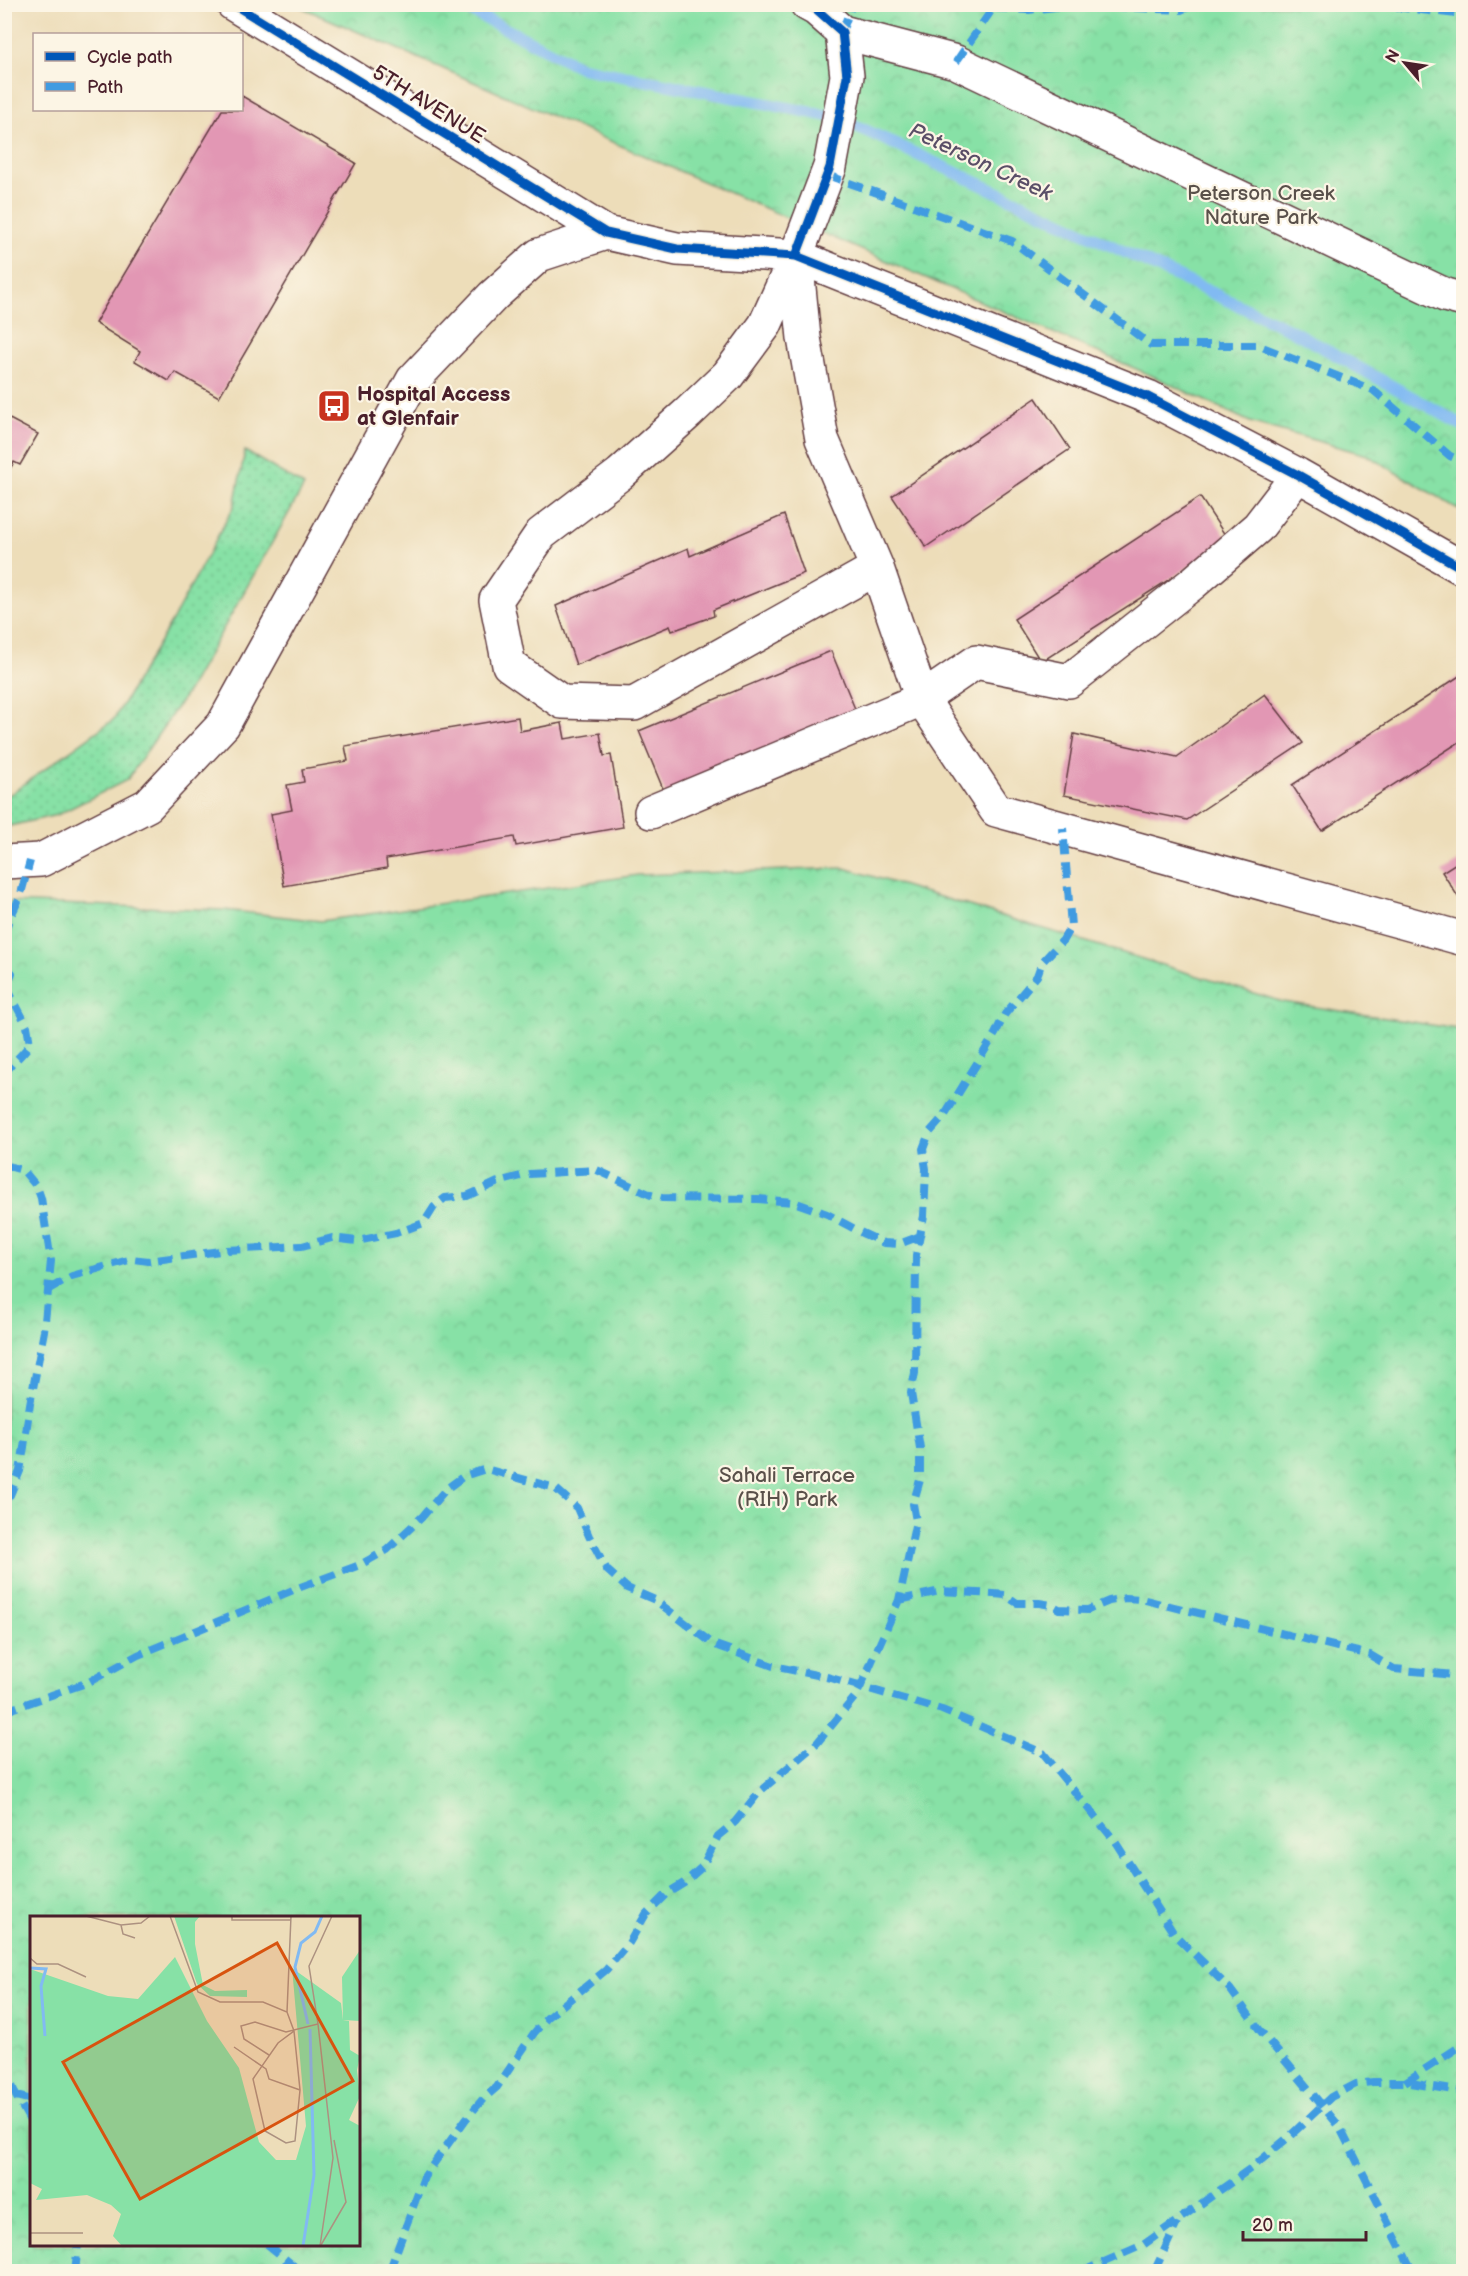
<svg xmlns="http://www.w3.org/2000/svg" width="1468" height="2276" viewBox="0 0 1468 2276" font-family="'Balsamiq Sans',sans-serif">
  <style>
    .grass { fill: url(#grass-dots); stroke: #688068; stroke-width: 1.5 }
    .park { fill: url(#park-crowns); stroke: #688068; stroke-width: 1.5; fill-rule: evenodd }
    .lines { fill: none; stroke-linecap: round; stroke-linejoin: round }
    .stream { stroke: #81baf2; stroke-width: 12 }
    .building { fill: #e297b4 }
    .minor-casing { stroke: #623c40; stroke-width: 36 }
    .minor { stroke: #fff; stroke-width: 33 }
    .quiet { stroke: #409be1; stroke-width: 8; stroke-dasharray: 15 8; stroke-linecap: butt }
    .cycleway-casing { stroke: #fcf5e5; stroke-width: 13 }
    .cycleway { stroke: #0057b8; stroke-width: 9 }
    .labels { text-anchor: middle; stroke-width: 4.5; stroke-linejoin: round; paint-order: stroke }
    .street-label { font-size: 21px; fill: #4a1f2b; stroke: #fcf5e5 }
    .park-label { font-size: 21px; fill: #59504a; stroke: #fcf5e5 }
    .poi-label { font-size: 21px; font-weight: bold; fill: #4a1f2b; stroke: #fcf5e5; text-anchor: start }
    .water-label { font-size: 22px; font-style: italic; fill: #5a4e67; stroke: #fcf5e5 }
    .inset-river { fill: none; stroke: #81baf2; stroke-width: 3 }
    .inset-road { fill: none; stroke: #ac9180; stroke-width: 1.5 }
    .view { fill: #d8530f; fill-opacity: 0.15; stroke: #d8530f; stroke-width: 3 }
    .inset-edge { fill: none; stroke: #4a1f2b; stroke-width: 3 }
  </style>
  <defs>
    <pattern id="grass-dots" width="8" height="8" patternUnits="userSpaceOnUse" patternTransform="scale(1.5)"><rect width="8" height="8" fill="#87e1a6"/><path d="M2 2h.1M6 6h.1" fill="none" stroke="#76c18f" stroke-width="1.8" stroke-linecap="round"/></pattern>
    <pattern id="park-crowns" width="20" height="18" patternUnits="userSpaceOnUse" patternTransform="scale(1.5)"><rect width="20" height="18" fill="#87e1a6"/><path d="M2 6a3 3 0 1 1 6 0M12 15a3 3 0 1 1 6 0" fill="none" stroke="#76c18f"/></pattern>
  </defs>
  <rect width="100%" height="100%" fill="#fcf5e5"/>
  <filter id="ink" filterUnits="userSpaceOnUse"><feTurbulence type="fractalNoise" baseFrequency=".0167" numOctaves="2"/><feDisplacementMap in="SourceGraphic" scale="12" xChannelSelector="R" yChannelSelector="G"/><feConvolveMatrix kernelMatrix="1 2 1 2 8 2 1 2 1" color-interpolation-filters="sRGB"/></filter>
  <filter id="wash" filterUnits="userSpaceOnUse"><feTurbulence type="fractalNoise" baseFrequency=".008" numOctaves="4" result="noise"/><feDisplacementMap in="SourceGraphic" scale="24" xChannelSelector="R" yChannelSelector="G"/><feGaussianBlur stdDeviation="1.35" result="paint"/><feColorMatrix in="noise" values="0 0 0 0 0 0 0 0 0 0 0 0 0 0 0 0 0 1.4 0 .05"/><feComposite in="paint" operator="in"/></filter>
  <g filter="url(#wash)">
    <rect width="100%" height="100%" fill="#edddb9"/>
    <!-- grass -->
    <path class="grass" d="M245,451L304,486L188,691L127,780L57,815L5,827V795H9L114,719L172,621L234,506Z"/>
    <!-- park -->
    <path class="park" d="M296,5H1463V512L1367,455L1250,422L1157,378Z
      M845,868L1283,1002L1463,1030V2271H5V902L225,910L321,921L638,875ZM32,1918H358V2244H32Z"/>
    <g class="lines">
      <!-- stream -->
      <path class="stream" d="M457,4L582,68L839,118L1289,329L1464,426"/>
    </g>
    <g id="blocks">
      <!-- building -->
      <path class="building" d="M242,96L356,163L219,397L175,372L169,381L135,361L140,351L95,323L222,110H242Z
        M1036,398L1070,449L926,547L892,496Z
        M4,416L38,434L20,465L14,462L4,479Z
        M1200,497L1229,541L1041,662L1014,619Z
        M784,515L804,573L713,610L714,616L672,631L670,626L576,665L556,606L688,548L690,556Z
        M831,651L858,716L666,796L639,731Z
        M1464,673V739L1322,831L1292,785Z
        M1265,694L1303,743L1187,820L1064,795L1074,734L1177,757Z
        M518,717L520,731L562,723L565,739L600,733L604,756L611,755L623,827L516,846L514,837L386,859L387,868L284,886L271,814L292,810L287,785L304,782L302,769L348,761L345,746Z
        M1464,858V906L1442,872Z"/>
    </g>
  </g>
  <g filter="url(#ink)">
    <use href="#blocks" fill-opacity="0" stroke="#623c40" stroke-width="1.5"/>
    <g class="lines">
      <!-- minor casing -->
      <g class="minor-casing">
        <path id="minor" d="M233,4L606,233
          M807,4L816,9L842,32L847,76L830,167L796,256L765,325L728,375L688,413L620,474L541,534L496,600L509,665L562,702L634,704L877,568
          M842,32L956,62L1445,295L1464,300
          M796,258L804,338L822,439L877,568L922,699L996,810L1464,939
          M651,812L922,699L976,662L1069,681L1193,583L1258,527L1298,475
          M4,862L41,860L148,805L223,725L413,380L493,296L539,255L606,233L677,249L796,256L1148,397L1298,475L1464,569"/>
      </g>
      <!-- minor -->
      <use href="#minor" class="minor"/>
      <!-- quiet -->
      <path class="quiet" d="M1371,4L1464,15
        M842,32L852,4
        M956,62L993,8L1029,10L1073,5L1181,10L1196,4
        M827,175L1012,241L1151,345H1257L1373,390L1450,456L1464,462
        M4,935L8,922L20,897L30,861
        M4,967L12,973L6,986L27,1026L30,1044C22,1056 11,1063 4,1075
        M4,1165L23,1170L37,1187L41,1198L51,1261L44,1331L30,1404L24,1447L20,1471L10,1495L4,1502
        M49,1289L72,1276L132,1259L149,1261L227,1250L302,1246L332,1238L357,1241L396,1233L424,1223L434,1207L445,1198L467,1196L498,1182L529,1174L597,1170L651,1195L662,1198L758,1199L794,1202L827,1214L862,1233L884,1243L899,1244L920,1236
        M899,1600L940,1591L994,1594L1005,1595L1017,1603H1039L1052,1605L1059,1609L1088,1610L1109,1601L1126,1598L1141,1599L1370,1655L1394,1669L1464,1676
        M4,1713L14,1708L89,1682L138,1655L298,1588L360,1565L387,1550L422,1517L446,1489L464,1476L486,1469L555,1488L577,1508L589,1536L607,1570L627,1588L655,1600L713,1644L773,1666L831,1678L942,1710L1043,1753L1114,1840L1174,1934L1230,1989L1259,2029L1339,2126L1413,2272
        M4,2064L16,2096L32,2124
        M1405,2082L1464,2044
        M16,2096L32,2100
        M267,2244L301,2272
        M75,2272L78,2244
        M389,2272L424,2177L466,2119L483,2099L497,2087L534,2033L547,2018L606,1970L629,1943L646,1914L666,1894L684,1883L702,1867L718,1836L735,1822L759,1792L817,1743L855,1697L861,1686L899,1600L916,1521L913,1504L920,1480V1448L911,1393L915,1373L916,1255L924,1216L926,1169L923,1149L929,1133L945,1115L995,1034L1005,1014L1037,976L1042,962L1063,940L1071,926L1063,828
        M1081,2272L1143,2245L1254,2166L1290,2136L1331,2097L1356,2084L1373,2082H1405L1464,2092
        M1154,2272L1177,2223"/>
      <!-- cycleway casing -->
      <g class="cycleway-casing">
        <path id="cycleway" d="M233,4L606,233L677,249L796,256L1148,397L1298,475L1464,569
          M796,256L830,167L847,76L842,32L816,9L807,4"/>
      </g>
      <!-- cycleway -->
      <use href="#cycleway" class="cycleway"/>
    </g>
  </g>
  <!-- icons -->
  <defs>
    <g id="bus-square" transform="scale(1.725)"><rect x="-9" y="-9" width="18" height="18" rx="4" fill="#c8321e" stroke="#fcf5e5"/><path d="M-5-6H5V4H4V6H2V4H-2V6H-4V4H-5ZM-3.5-4V0h7V-4ZM-3.5 1.2v1.5H-2V1.2ZM2 1.2v1.5H3.5V1.2Z" fill="#fff"/></g>
  </defs>
  <g fill-rule="evenodd">
    <use href="#bus-square" x="334" y="406"/>
  </g>
  <g class="labels">
    <!-- street labels -->
    <g class="street-label">
      <text transform="translate(429 104) rotate(32)" y="7">5TH AVENUE</text>
    </g>
    <!-- park labels -->
    <g class="park-label">
      <text x="1261" y="200">Peterson Creek<tspan x="1261" dy="24">Nature Park</tspan></text>
      <text x="787" y="1482">Sahali Terrace<tspan x="787" dy="24">(RIH) Park</tspan></text>
    </g>
    <!-- poi labels -->
    <g class="poi-label">
      <text x="357" y="401">Hospital Access<tspan x="357" dy="24">at Glenfair</tspan></text>
    </g>
    <!-- water labels -->
    <g class="water-label">
      <text transform="translate(981 161) rotate(25)" y="8">Peterson Creek</text>
    </g>
  </g>
  <!-- overview -->
  <g transform="translate(30 1916)">
    <rect width="330" height="330" fill="#edddb9"/>
    <path d="M144,0H170L165,6V28L173,69L185,75L217,74V81L180,80L167,68Z" fill="#87e1a6"/>
    <path d="M330,34V105L313,104L312,61Z" fill="#87e1a6"/>
    <path d="M145,41L177,105L209,152L229,226L246,244H266L276,210L262,52L311,87L313,104L319,105L320,134L330,140L327,154L330,180L319,204L330,210V330H92L83,320L91,298L81,289L57,279L6,284L12,273L0,267V53L78,80L108,83Z" fill="#87e1a6"/>
    <path class="inset-river" d="M0,52L16,53L11,70L15,120M278,108L265,51L271,27L285,16L292,0M273,330L284,259L280,113"/>
    <path class="inset-road" d="M56,0L91,9L111,7L120,0M140,0L168,76L190,86H233L257,96L264,115L270,174L265,225L256,227L235,215L223,163L248,127L264,115M202,0V4H261M91,9L93,18L105,22M0,42L7,48H28L56,61M257,96L261,0M288,108L303,242L290,330M204,131L236,153L239,163L270,174M239,139L214,123L211,110L225,106L256,116L288,108L279,50L302,0M0,317H53M291,329L316,286L304,224"/>
    <path class="view" d="M247,27L323,165L110,283L33,146Z"/>
    <rect width="330" height="330" class="inset-edge"/>
  </g>
  <!-- margin -->
  <rect width="1468" height="2276" fill="none" stroke="#fcf5e5" stroke-width="24"/>
  <!-- legend -->
  <rect x="33" y="33" width="210" height="78" fill="#fcf5e5" stroke="#b59f9b" stroke-width="1.5"/>
  <rect x="45" y="52" width="30" height="9" fill="#0057b8" stroke="#b59f9b" stroke-width="1.5"/>
  <text x="87" y="63" font-size="18" fill="#4a1f2b">Cycle path</text>
  <rect x="45" y="82" width="30" height="9" fill="#409be1" stroke="#b59f9b" stroke-width="1.5"/>
  <text x="87" y="93" font-size="18" fill="#4a1f2b">Path</text>
  <!-- north arrow -->
  <g transform="translate(1405 63) rotate(299)" stroke="#fcf5e5" stroke-width="4.5" paint-order="stroke">
  <path d="M0-4.5L10 22L0 15L-10 22Z" fill="#4a1f2b"/>
  <text y="-9" font-size="16" font-weight="bold" text-anchor="middle" fill="#4a1f2b">N</text>
  </g>
  <!-- scale -->
  <path d="M1243 2231v9h123v-9" fill="none" stroke="#4a1f2b" stroke-width="3"/>
  <text x="1252" y="2231" font-size="18" fill="#4a1f2b" stroke="#fcf5e5" stroke-width="4.5" paint-order="stroke">20 m</text>
</svg>
